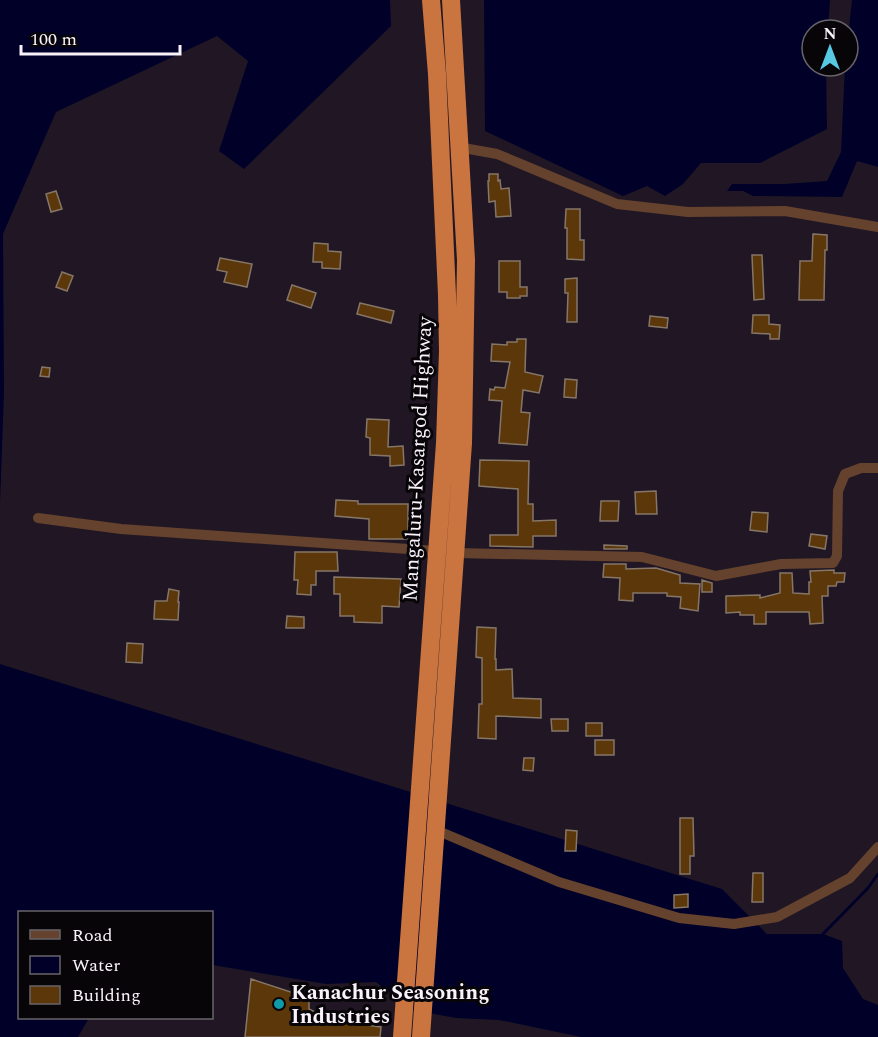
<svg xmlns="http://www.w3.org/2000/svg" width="878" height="1037" viewBox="0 0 878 1037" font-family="Spectral,serif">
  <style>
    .water { fill: #000029 }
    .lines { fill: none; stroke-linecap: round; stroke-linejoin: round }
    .stream { stroke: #000029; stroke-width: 3 }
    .building { fill: #5b3709; stroke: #857668; stroke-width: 1.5 }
    .street { stroke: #64422e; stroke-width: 10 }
    .highway { stroke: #ca743f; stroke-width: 18 }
    .culture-dot { fill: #0f9aa8; stroke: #080509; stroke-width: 2 }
    .labels { text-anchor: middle; stroke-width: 6; stroke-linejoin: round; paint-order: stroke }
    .street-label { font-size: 21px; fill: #f9f2fb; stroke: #080509 }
    .poi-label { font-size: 21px; font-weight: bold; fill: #f9f2fb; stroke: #080509; text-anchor: start }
  </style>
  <rect width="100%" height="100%" fill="#211724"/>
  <!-- water -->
  <path class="water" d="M0,0H390L391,26L244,169L219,151L248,61L217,36L56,112L3,234L4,392L0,504Z
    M484,0H830L828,30H812V66H826L827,129L760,163H701L683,184L665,196L647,186L623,196L485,131Z
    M852,0H878V167L857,161L842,197L753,196L743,191H727L732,184H784L827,181L841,152L845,66H848V38Z
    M0,664L722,889L767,934H823L842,941L843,968L863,999L878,1005V1037H581L499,1020L456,1018L412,1010L376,982L326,984L212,965V912H20V1018H89L78,1037H0Z"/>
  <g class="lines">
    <!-- stream -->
    <path class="stream" d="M823,934L868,888L878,874"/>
  </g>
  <!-- building -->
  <path class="building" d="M489,174H498V181L500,180L501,189L509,188L511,216L496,217L495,201L489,202L488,181H489Z
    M56,191L62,209L51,212L46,194Z
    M566,209H580V240H584V260L567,259V228H565Z
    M813,234L827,235V250H825L824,300H799L800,261H812Z
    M314,243L328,244V251L341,252L340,269L322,268V262H313Z
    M752,255H762L764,299L754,300Z
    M220,258L252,264L247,287L224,282L227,272L217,270Z
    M499,261H520V287H527V296H520V298H507V292H499Z
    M62,272L73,276L67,291L56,287Z
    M577,278V322H567L568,293H565V279Z
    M292,285L316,293L311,308L287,300Z
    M360,303L394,311L391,323L357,314Z
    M753,315H769V324L780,325L779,339H770V334L752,333Z
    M650,316L668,318L667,328L649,326Z
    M517,339H526L525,372L543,376L539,393L523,390L521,412L530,413L527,445L499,443L502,401L489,400L490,389L494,390L495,387L505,388L510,362L491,361L492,344L507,345V342H517Z
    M42,367L50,368L49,377L40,376Z
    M565,379L577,380L576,398L564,397Z
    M367,419L389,420L388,447L403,446L404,465L390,466V456L370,455V438L366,437Z
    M480,460L529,461L528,504H533V521L556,520V536H533V547L490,546V535H518V489L479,486Z
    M656,491L657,514H636L635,492Z
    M336,500L358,501V504H408V539H369V519L335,516Z
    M601,501H619L618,521H600Z
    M752,512L768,513L767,532L750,530Z
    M811,534L827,536L825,549L809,546Z
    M604,545L627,546V549H604Z
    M295,552H337L338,571H316V585H311V595L297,594L298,580H294Z
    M604,564H626V569L656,568L680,575V583L700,584L698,611L680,608L681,597L667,596V593H633V601L619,600L620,578L603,577Z
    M834,570V573H845L844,582H837L836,586H828V596H822L823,623L810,624L809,612H766V624H754V615H740V612L726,613V596L760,595V598L780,593V573H792L793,593L809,594V582H811L810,571Z
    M334,577L401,579L399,607L382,606V623L354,622V616H340V594H334Z
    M702,580L712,583V592H702Z
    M169,589L179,591L178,602H179L178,620L154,619L155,601H167Z
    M287,616L304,617V628H286Z
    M477,627L496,628L495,659H496V670L512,669L513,698L541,699V718L496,716V739L478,738L479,704H482V658L476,657Z
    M127,643L143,644L142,663L126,662Z
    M551,719H568V731H552Z
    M586,723H602V736H586Z
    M595,740H614V755H595Z
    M524,758H534L533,771L523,770Z
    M680,818H693L694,856H690V874H680Z
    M566,830L577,831L576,851H565Z
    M753,873H763V902H752Z
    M688,894V907L674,908V895Z
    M251,979L309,998V1009L331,1020L381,1027L380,1037H245Z"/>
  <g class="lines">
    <!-- street -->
    <path class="street" d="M458,147L497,154L617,204L688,212L785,211L878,227
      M38,518L121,529L437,551
      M456,553L642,557L716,576L781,564L833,563L837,556L838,491L845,474L861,468H878
      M436,830L559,882L679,918L734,924L777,917L850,878L878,847"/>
    <!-- highway -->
    <path class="highway" d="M402,1037L445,443L448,351L447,295L437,74L431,0
      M421,1037L463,443L466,260L451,0"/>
  </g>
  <!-- markers -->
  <circle class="culture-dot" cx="279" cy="1004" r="6"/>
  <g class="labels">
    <!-- street labels -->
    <g class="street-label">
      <text transform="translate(417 459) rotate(-87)" y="7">Mangaluru-Kasargod Highway</text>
    </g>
    <!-- poi labels -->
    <g class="poi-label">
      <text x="291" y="999">Kanachur Seasoning<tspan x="291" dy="24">Industries</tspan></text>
    </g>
  </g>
  <!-- legend -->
  <rect x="18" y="911" width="195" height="108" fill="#080509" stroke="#68646a" stroke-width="1.5"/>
  <rect x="30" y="930" width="30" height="9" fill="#64422e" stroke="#68646a" stroke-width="1.5"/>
  <text x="72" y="941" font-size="18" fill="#f9f2fb">Road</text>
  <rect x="30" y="956" width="30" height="18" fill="#000029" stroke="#68646a" stroke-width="1.5"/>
  <text x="72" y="971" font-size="18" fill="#f9f2fb">Water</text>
  <rect x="30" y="986" width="30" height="18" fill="#5b3709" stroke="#68646a" stroke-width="1.5"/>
  <text x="72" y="1001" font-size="18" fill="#f9f2fb">Building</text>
  <!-- north arrow -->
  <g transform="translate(830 48)"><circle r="28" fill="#080509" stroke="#68646a" stroke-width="1.5"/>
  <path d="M0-4.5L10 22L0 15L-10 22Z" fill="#58c9e3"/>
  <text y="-9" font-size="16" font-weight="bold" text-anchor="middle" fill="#f9f2fb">N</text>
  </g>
  <!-- scale -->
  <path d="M21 45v9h159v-9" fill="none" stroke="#f9f2fb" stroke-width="3"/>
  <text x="30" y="45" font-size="18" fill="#f9f2fb" stroke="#080509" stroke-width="4.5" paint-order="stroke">100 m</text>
</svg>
